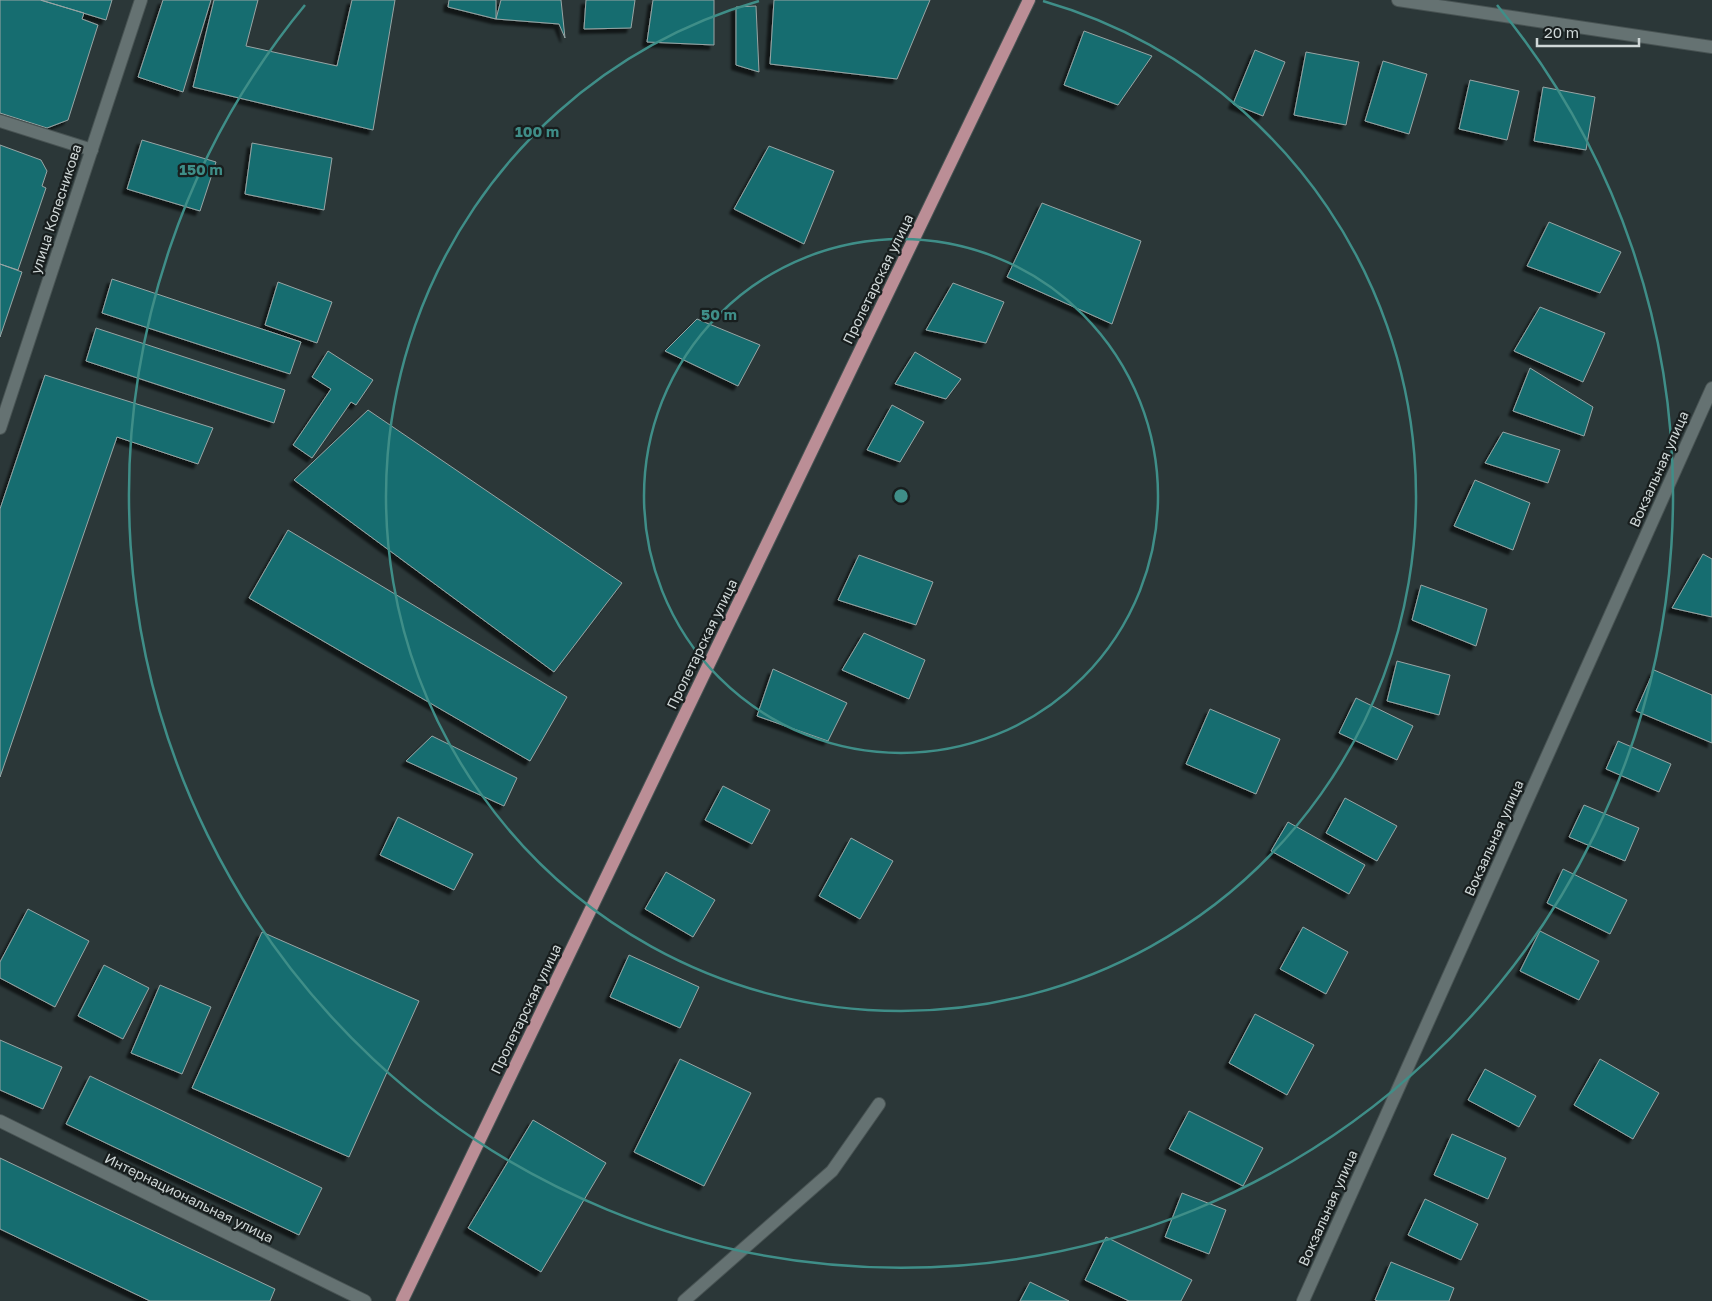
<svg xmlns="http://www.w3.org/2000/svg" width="1712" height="1301" viewBox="0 0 1712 1301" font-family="'Golos Text',sans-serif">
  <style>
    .building { fill: #186d6f; stroke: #97a5a5; filter: url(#shadow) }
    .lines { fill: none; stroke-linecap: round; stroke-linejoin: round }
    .lane-casing { stroke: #485353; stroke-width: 14 }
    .street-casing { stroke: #485353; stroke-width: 14 }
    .secondary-casing { stroke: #485353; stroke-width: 14 }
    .primary-casing { stroke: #485353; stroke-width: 14 }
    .lane { stroke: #657272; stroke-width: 12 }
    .street { stroke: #657272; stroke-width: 12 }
    .secondary { stroke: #657272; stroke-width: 12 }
    .primary { stroke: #bb8e96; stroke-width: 12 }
    .ring { fill: none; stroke: #3f8e88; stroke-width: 2.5 }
    .labels { text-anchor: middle; stroke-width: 4.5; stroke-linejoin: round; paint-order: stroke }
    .street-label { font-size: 14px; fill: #cfd7d7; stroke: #181e1e }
    .centre { fill: #3f8e88; stroke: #181e1e; stroke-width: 2.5 }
    .ring-label { font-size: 15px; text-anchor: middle; font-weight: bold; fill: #3f8e88; stroke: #181e1e; stroke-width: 4.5; stroke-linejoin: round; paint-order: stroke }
  </style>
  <defs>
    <filter id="shadow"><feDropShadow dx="-4.5" dy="4.5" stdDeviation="1" flood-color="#0009"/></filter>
  </defs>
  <rect width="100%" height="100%" fill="#2b3738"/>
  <!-- building -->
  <path class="building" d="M0,0H40L84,13L82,19L98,25L68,120L47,128L0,113Z
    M41,0H112L106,20Z
    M163,0H211L183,92L138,77Z
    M214,0H258L246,46L337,66L352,0H395L373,130L193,87Z
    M449,0H496V19L448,7Z
    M501,0H561L565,38L559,24L496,19Z
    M586,0H635L631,28L584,29Z
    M653,0H714V45L647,42Z
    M774,0H930L897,79L770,64Z
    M756,6L759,72L736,65V7Z
    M1084,31L1152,56L1118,105L1064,85Z
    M1255,50L1285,62L1263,116L1233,104Z
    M1306,52L1359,62L1346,125L1294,115Z
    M1383,61L1427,74L1409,134L1365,121Z
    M1470,80L1519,91L1507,140L1459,129Z
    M1543,87L1595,97L1586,150L1534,141Z
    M142,140L216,162L200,211L127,189Z
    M252,143L332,158L324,210L245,194Z
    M0,145L41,160L47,171L42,186L46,188L18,270L0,264Z
    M769,146L834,171L804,244L734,209Z
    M1042,203L1141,241L1112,324L1007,277Z
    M1549,222L1621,252L1600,293L1527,266Z
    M0,264L22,272L0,337Z
    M112,279L301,342L290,374L102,313Z
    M278,282L332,302L317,343L265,325Z
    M953,283L1004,302L986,343L926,330Z
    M1540,307L1605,333L1583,382L1514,351Z
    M697,319L760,345L738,386L665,351Z
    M96,328L285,390L274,423L86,361Z
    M328,351L373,380L356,405L351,402L312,458L293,445L331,389L312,377Z
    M915,352L961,379L946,399L895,384Z
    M1530,368L1593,407L1584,436L1513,411Z
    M45,375L213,428L198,464L117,437L0,777V509Z
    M892,405L924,422L900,462L867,450Z
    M368,410L622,583L554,672L294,480Z
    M1503,432L1560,450L1548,483L1485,463Z
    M1475,480L1530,503L1513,550L1454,526Z
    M288,530L567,697L530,761L249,598Z
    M1703,554L1712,559V617L1672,608Z
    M859,555L933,582L916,625L838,600Z
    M1421,585L1487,609L1476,646L1412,620Z
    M864,633L925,660L909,699L842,670Z
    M1397,661L1450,675L1439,715L1387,701Z
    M773,669L847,703L828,741L757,716Z
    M1654,670L1712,695V743L1636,711Z
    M1356,698L1413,726L1397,760L1339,733Z
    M1210,709L1280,739L1256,794L1186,764Z
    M432,736L517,778L504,806L406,761Z
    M1618,741L1671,764L1659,792L1606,769Z
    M723,786L770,810L752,844L705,820Z
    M1345,798L1397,826L1377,861L1326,833Z
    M1584,805L1639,828L1625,861L1569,837Z
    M398,817L473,854L454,890L380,855Z
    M1288,822L1365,865L1349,894L1271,851Z
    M851,838L893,861L860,919L819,896Z
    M1563,869L1627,900L1610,934L1547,903Z
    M666,872L715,900L693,937L645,909Z
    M28,909L89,941L55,1007L0,978V962Z
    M1303,927L1348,952L1326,994L1280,969Z
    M1540,931L1599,961L1579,1000L1520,971Z
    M262,932L419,1001L349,1157L192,1088Z
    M629,955L699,987L680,1028L610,997Z
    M104,965L149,988L123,1039L78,1016Z
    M160,985L211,1007L182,1074L131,1053Z
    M1255,1014L1314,1045L1287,1095L1229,1063Z
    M0,1040L62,1067L43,1109L0,1090Z
    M680,1059L751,1093L704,1186L634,1152Z
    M1600,1059L1659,1093L1633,1139L1574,1105Z
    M1485,1069L1536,1096L1519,1127L1468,1100Z
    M90,1076L322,1188L299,1235L66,1124Z
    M1189,1111L1263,1148L1243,1186L1169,1149Z
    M533,1120L606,1163L541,1272L468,1228Z
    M1452,1134L1506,1158L1488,1199L1434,1175Z
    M0,1158L275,1289L270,1301H150L0,1229Z
    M1182,1193L1226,1210L1209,1254L1165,1237Z
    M1425,1199L1478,1224L1461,1260L1408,1235Z
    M1106,1237L1192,1280L1181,1301H1129L1085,1280Z
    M1391,1262L1454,1288L1449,1301H1378L1375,1300Z
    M1030,1282L1069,1301H1020Z"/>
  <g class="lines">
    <!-- lane casing -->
    <g class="lane-casing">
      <path id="lane" d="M0,121L92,150
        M684,1301L832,1171L879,1104"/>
    </g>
    <!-- street casing -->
    <g class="street-casing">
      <path id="street" d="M0,428L141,0
        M0,1121L365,1301
        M1303,1301L1712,388"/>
    </g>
    <!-- secondary casing -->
    <g class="secondary-casing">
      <path id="secondary" d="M1398,0L1712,47"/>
    </g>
    <!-- primary casing -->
    <g class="primary-casing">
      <path id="primary" d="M402,1301L1029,0"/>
    </g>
    <!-- lane -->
    <use href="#lane" class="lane"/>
    <!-- street -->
    <use href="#street" class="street"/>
    <!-- secondary -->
    <use href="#secondary" class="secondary"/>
    <!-- primary -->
    <use href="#primary" class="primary"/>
  </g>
  <!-- distance rings -->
  <g class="ring">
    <circle cx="901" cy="496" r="257"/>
    <path d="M1043 1A515 515 0 1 1 759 1"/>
    <path d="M1497 5A772 772 0 1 1 305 5"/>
  </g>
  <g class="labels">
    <!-- street labels -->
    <g class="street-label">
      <text transform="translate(56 209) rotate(-72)" y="5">улица Колесникова</text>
      <text transform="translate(878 279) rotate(-64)" y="5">Пролетарская улица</text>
      <text transform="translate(1659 469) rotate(-66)" y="5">Вокзальная улица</text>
      <text transform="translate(702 644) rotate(-64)" y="5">Пролетарская улица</text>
      <text transform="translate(1494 838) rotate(-66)" y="5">Вокзальная улица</text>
      <text transform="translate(526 1009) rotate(-64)" y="5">Пролетарская улица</text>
      <text transform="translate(189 1198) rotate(26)" y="5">Интернациональная улица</text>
      <text transform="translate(1328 1208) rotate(-66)" y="5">Вокзальная улица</text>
    </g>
  </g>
  <circle cx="901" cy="496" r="8" class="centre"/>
  <g class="ring-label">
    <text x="537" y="137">100 m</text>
    <text x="201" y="175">150 m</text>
    <text x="719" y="320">50 m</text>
  </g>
  <!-- scale -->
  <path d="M1537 38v8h102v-8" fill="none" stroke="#cfd7d7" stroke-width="2.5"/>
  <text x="1544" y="38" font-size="15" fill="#cfd7d7" stroke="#181e1e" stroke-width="4" paint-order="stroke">20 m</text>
</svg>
